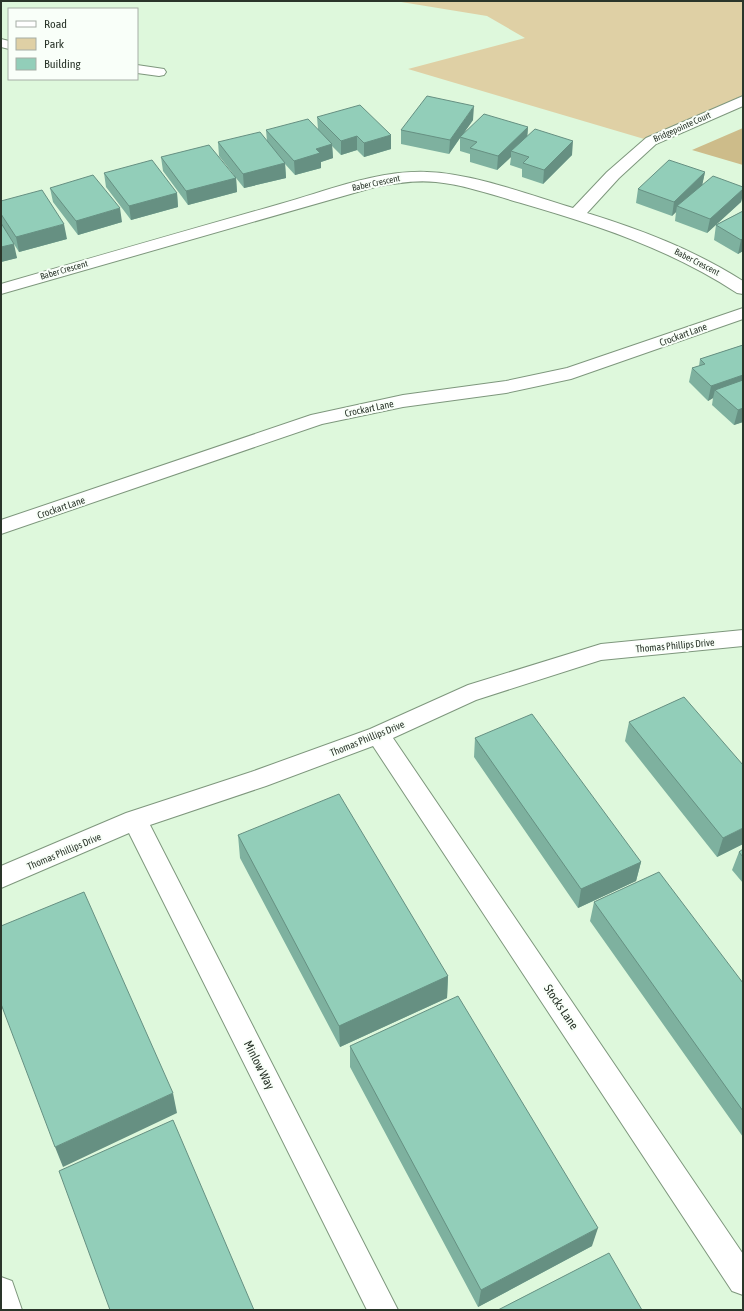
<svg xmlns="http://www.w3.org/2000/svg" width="744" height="1311" viewBox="0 0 744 1311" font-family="'Asap Condensed',sans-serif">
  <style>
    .green { fill: #dfd0a5 }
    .forest { fill: #cdbc8a }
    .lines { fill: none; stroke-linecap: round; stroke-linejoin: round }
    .street-casing { stroke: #7e977d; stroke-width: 2 }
    .street { fill: #fff; fill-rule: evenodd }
    .wall { fill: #7eb19f }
    .shaded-wall { fill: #669082 }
    .building { fill: #92ceb9; stroke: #669082 }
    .labels { text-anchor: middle; stroke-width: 4; stroke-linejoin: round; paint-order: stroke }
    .far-street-label { font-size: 9px; fill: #2a352a; stroke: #f9fff9 }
    .street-label { font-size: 10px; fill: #2a352a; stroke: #f9fff9 }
    .near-street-label { font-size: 12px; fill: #2a352a; stroke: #f9fff9 }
  </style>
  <rect width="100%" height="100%" fill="#def8dc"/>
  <!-- green -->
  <path class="green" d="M395,1H743V95L651,141L408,69L525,38L487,16Z"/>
  <!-- forest -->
  <path class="forest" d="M743,128V165L692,150Z"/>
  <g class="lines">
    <!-- street casing -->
    <g class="street-casing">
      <path id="street" d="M1,39L9,41V49L1,47Z
        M137,65L164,69L166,72L164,75L159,76L137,73Z
        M743,96V106L656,144L619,178L587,213C642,230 694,250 743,281V294L737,293C670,249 597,225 521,203C493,195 465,185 436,182C415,180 395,183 375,187L1,294V284C94,257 187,230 280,204C327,191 377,170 427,172C471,173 530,195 573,208L607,172L646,138Z
        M743,308V319L571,379L506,393L403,407L322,424L1,534V520L311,415L403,395L506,381L567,368Z
        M743,630V646L601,660L476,700L393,738L743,1254V1295L732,1291L373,746L266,786L150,825L398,1310H367L129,833L1,888V866L126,813L251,772L370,729L468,685L601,644Z
        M1,1277L12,1281L22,1310H1Z"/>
    </g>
    <!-- street -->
    <use href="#street" class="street"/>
  </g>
  <!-- wall -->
  <path class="wall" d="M317,117L391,135V149L364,157L357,150L341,155L332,146L333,158L321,162V168L295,175L285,164L286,178L244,188L236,178L237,192L188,205L163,171L161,157L234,175L219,156L218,142L267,141L266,130L318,129Z
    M473,120L463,134L528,127L527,136L572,155L543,184L522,177V169L510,165L511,157L497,170L470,162V154L460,151V138L449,154L401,144V130Z
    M705,172L702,185L743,187V194L741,202L707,233L675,221L676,212L672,216L636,203L638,189Z
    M104,173L177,193L178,207L131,220L106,187Z
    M50,188L122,222L78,235L53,202Z
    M1,201L67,239L19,252L5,230L17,258L1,262Z
    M743,211V251L738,254L714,240L716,225Z
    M743,345V422L734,425L712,405L713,398L708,401L689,382L692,368L699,366L700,359Z
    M629,722L743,844L717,857L625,741Z
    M475,738L641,862L636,881L578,908L474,757Z
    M238,835L448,976L447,998L340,1047L240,858Z
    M743,849V883L732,870L739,852Z
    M594,902L743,983V1137L590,921Z
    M350,1046L592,1246L478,1307L350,1067Z"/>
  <!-- shaded-wall -->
  <path class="shaded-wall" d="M474,106L473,120L461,137H460V138L449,154L450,140Z
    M528,127L527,141L511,151V157L497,170L498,156Z
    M391,135V149L364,157V143Z
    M357,136V150L341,155V141Z
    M573,141L572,155L543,184L544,170Z
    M332,144L333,158L321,162V168L295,175L294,161L316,149Z
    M285,163L286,178L244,188L243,174Z
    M705,172L702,186L677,206L676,212L672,216L674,202Z
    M236,178L237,192L188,205L186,191Z
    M743,189V194L741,202L707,233L710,219Z
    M177,193L178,207L131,220L129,206Z
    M120,208L122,222L78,235L76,221Z
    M64,224L67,239L19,252L16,237Z
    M743,238V251L738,254L741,240Z
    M14,244L17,258L1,262V247Z
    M743,375V388L715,390L713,398L708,401L711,386Z
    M743,408V422L734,425L738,410Z
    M743,828V844L717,857L723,838Z
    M641,862L636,881L578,908L581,889Z
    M448,976L447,998L340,1047L339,1026Z
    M173,1093L177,1113L63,1167L55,1147Z
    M598,1228L592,1246L478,1307L481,1290Z"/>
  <!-- building -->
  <path class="building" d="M427,96L474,106L450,140L401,130Z
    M360,105L391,135L364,143L357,136L341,141L317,117Z
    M484,114L528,127L498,156L470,148L477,142L460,137Z
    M308,119L332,144L316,149L320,153L294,161L266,130Z
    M535,129L573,141L544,170L523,163L529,157L511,151Z
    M260,132L285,163L243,174L218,142Z
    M209,145L236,178L186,191L161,157Z
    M152,160L177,193L129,206L104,173Z
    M669,160L705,172L674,202L638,189Z
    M93,175L120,208L76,221L50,188Z
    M713,176L743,187V189L710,219L677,206Z
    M42,190L64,224L16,237L1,214V201Z
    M743,211V238L741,240L716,225Z
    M1,223L14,244L1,247Z
    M743,345V375L711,386L692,368L705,364L700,359Z
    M743,380V408L738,410L715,390Z
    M684,697L743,765V828L723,838L629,722Z
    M532,714L641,862L581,889L475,738Z
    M339,794L448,976L339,1026L238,835Z
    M743,849V857L739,852Z
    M659,872L743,983V1111L594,902Z
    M84,892L173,1093L55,1147L1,1004V926Z
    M458,996L598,1228L481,1290L350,1046Z
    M173,1120L254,1310H110L59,1171Z
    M609,1253L642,1310H498Z"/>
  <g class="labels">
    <!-- far-street labels -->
    <g class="far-street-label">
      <text transform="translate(682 127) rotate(-24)" y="3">Bridgepointe Court</text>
      <text transform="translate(376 183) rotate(-12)" y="3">Baber Crescent</text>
      <text transform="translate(697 262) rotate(27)" y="3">Baber Crescent</text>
      <text transform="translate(64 270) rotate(-16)" y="3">Baber Crescent</text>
    </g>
    <!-- street labels -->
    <g class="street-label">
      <text transform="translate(683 334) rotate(-20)" y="4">Crockart Lane</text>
      <text transform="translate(369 408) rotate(-12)" y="4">Crockart Lane</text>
      <text transform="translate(61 507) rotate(-19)" y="4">Crockart Lane</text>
      <text transform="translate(675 645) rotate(-5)" y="4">Thomas Phillips Drive</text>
      <text transform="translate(367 738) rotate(-22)" y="4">Thomas Phillips Drive</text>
      <text transform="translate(64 851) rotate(-23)" y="4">Thomas Phillips Drive</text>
    </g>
    <!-- near-street labels -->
    <g class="near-street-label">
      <text transform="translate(561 1007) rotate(56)" y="4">Stocks Lane</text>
      <text transform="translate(259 1065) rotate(63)" y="4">Minlow Way</text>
    </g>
  </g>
  <!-- border -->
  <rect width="744" height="1311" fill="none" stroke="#2a352a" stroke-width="4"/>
  <!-- legend -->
  <rect x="8" y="8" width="130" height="72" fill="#f9fff9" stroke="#a6aea6"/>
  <rect x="16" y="21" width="20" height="6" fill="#ffffff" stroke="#a6aea6"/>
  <text x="44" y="28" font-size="12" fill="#2a352a">Road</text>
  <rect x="16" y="38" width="20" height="12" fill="#dfd0a5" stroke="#a6aea6"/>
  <text x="44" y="48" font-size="12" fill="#2a352a">Park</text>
  <rect x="16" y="58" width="20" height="12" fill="#92ceb9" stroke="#a6aea6"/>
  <text x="44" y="68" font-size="12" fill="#2a352a">Building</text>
</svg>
